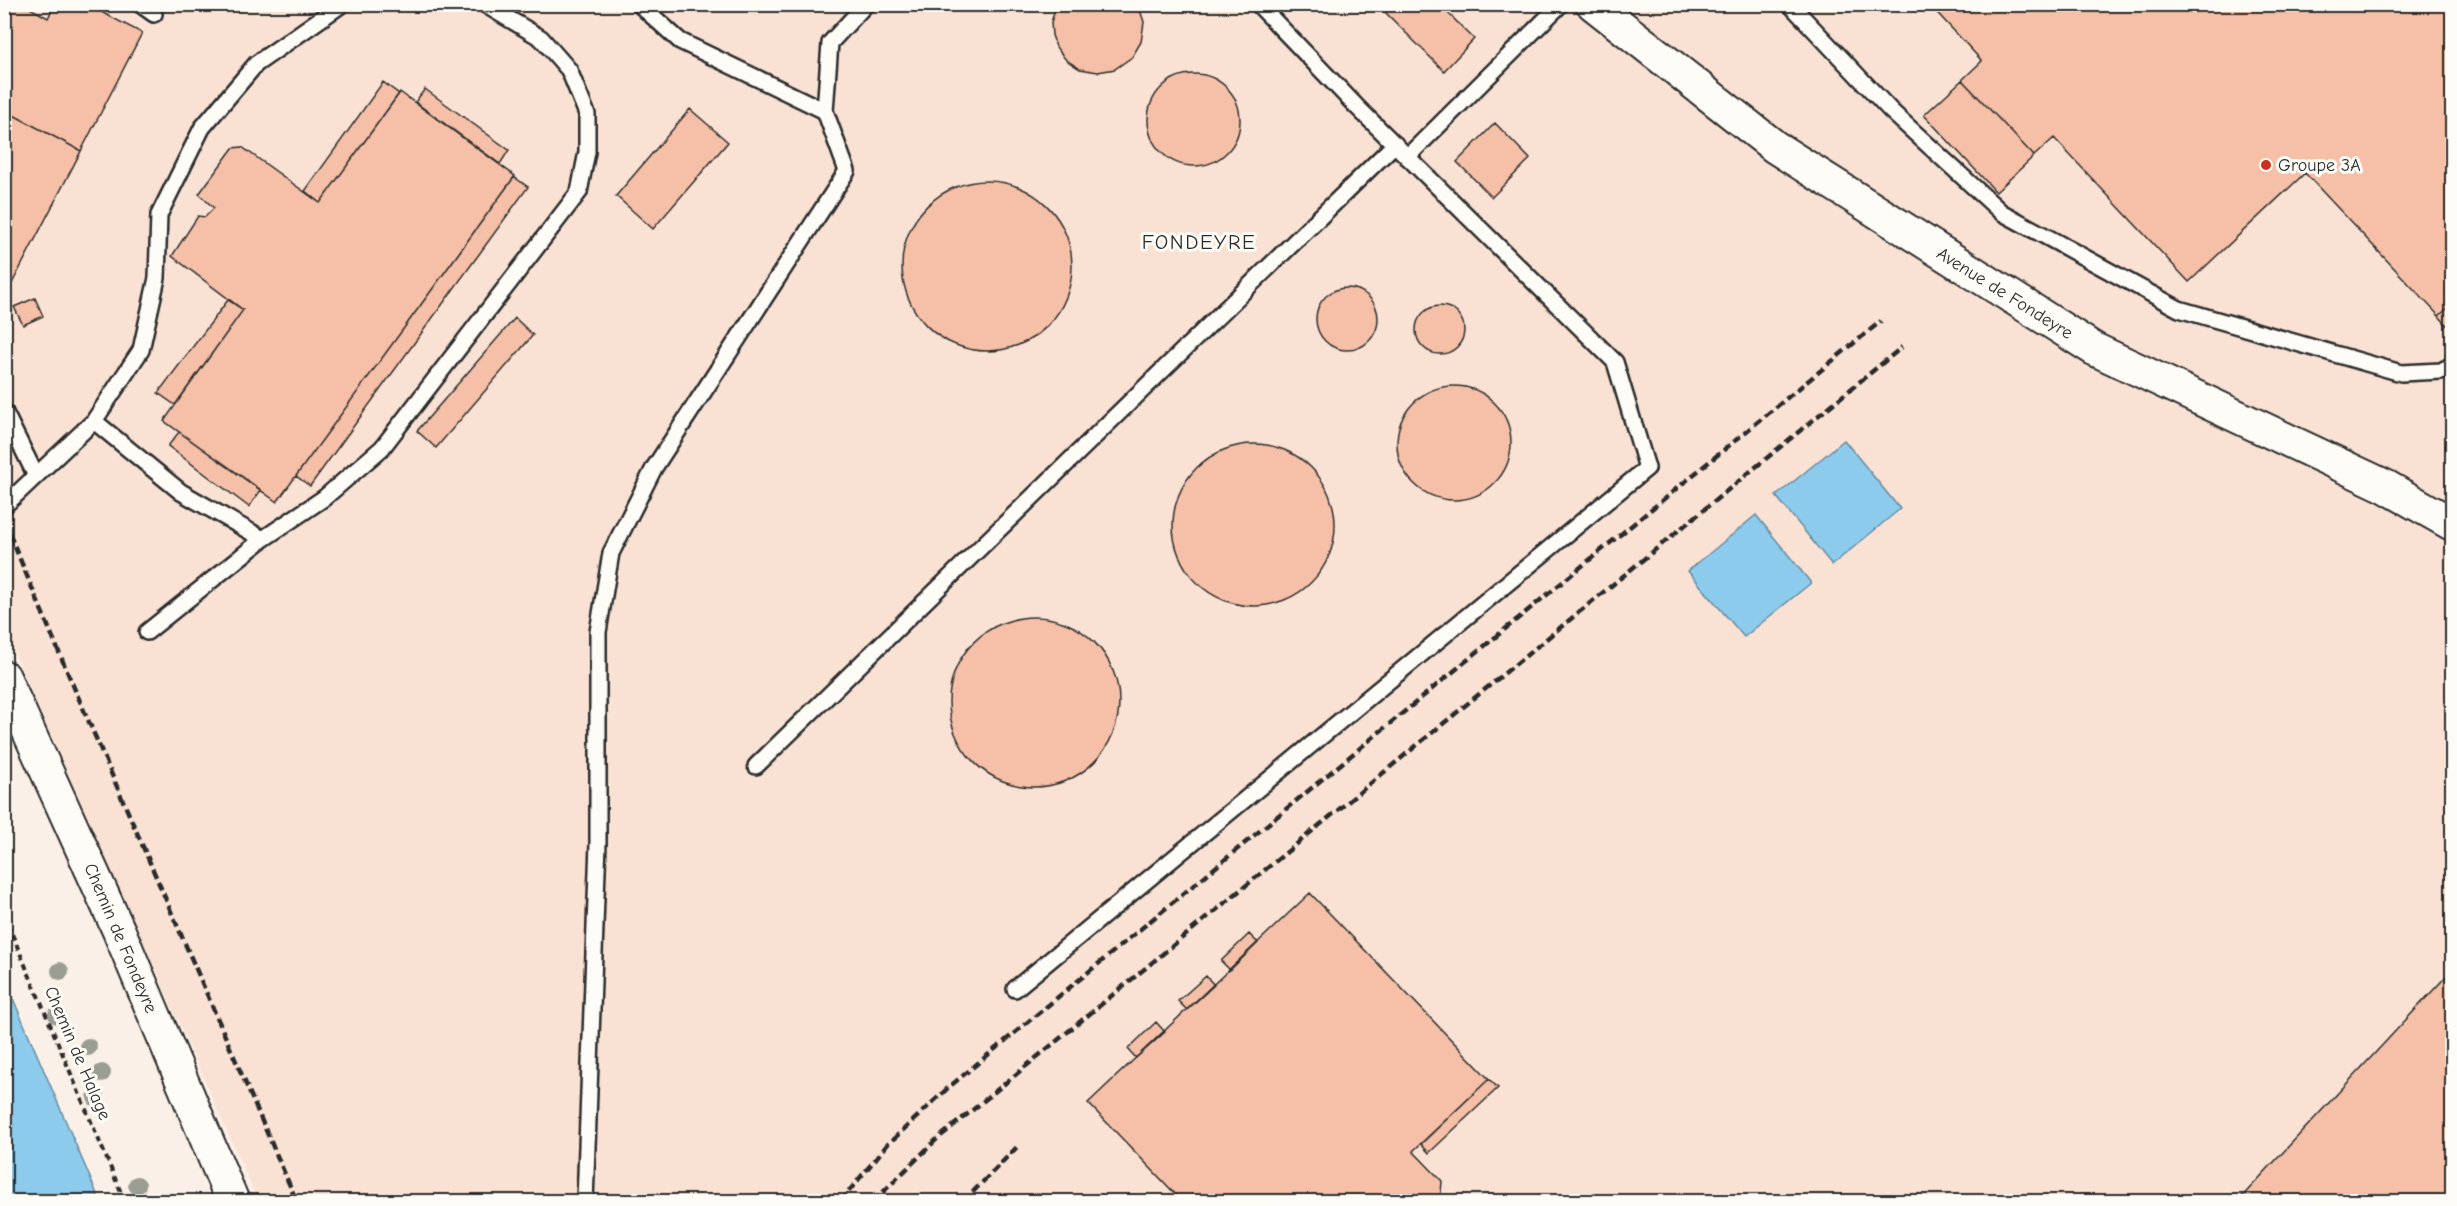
<svg xmlns="http://www.w3.org/2000/svg" width="2457" height="1206" viewBox="0 0 2457 1206" font-family="'Comic Neue',sans-serif">
  <style>
    .built { fill: #f9e2d4 }
    .water { fill: #8dcbed; stroke: #668b9f; stroke-width: 1.5 }
    .building { fill: #f5c0a7; stroke: #2b2b2b; stroke-width: 1.5 }
    .lines { fill: none; stroke-linecap: round; stroke-linejoin: round }
    .service-casing { stroke: #2b2b2b; stroke-width: 20 }
    .minor-casing { stroke: #2b2b2b; stroke-width: 36 }
    .path { stroke: #2b2b2b; stroke-width: 4; stroke-dasharray: 6 4.5; stroke-linecap: butt }
    .service { stroke: #fdfcf7; stroke-width: 15 }
    .minor { stroke: #fdfcf7; stroke-width: 32 }
    .rail { stroke: #2b2b2b; stroke-width: 4.5; stroke-dasharray: 9 4.5; stroke-linecap: butt }
    .tree { fill: #9a9e92 }
    .poi-dot { fill: #c8321e; stroke: #fdfcf7; stroke-width: 2 }
    .labels { text-anchor: middle; stroke-width: 6; stroke-linejoin: round; paint-order: stroke }
    .poi-label { font-size: 18px; fill: #2b2b2b; stroke: #fdfcf7; text-anchor: start }
    .street-label { font-size: 18px; fill: #2b2b2b; stroke: #fdfcf7 }
    .quarter-label { font-size: 21px; letter-spacing: 1.5px; fill: #2b2b2b; stroke: #fdfcf7 }
  </style>
  <rect width="100%" height="100%" fill="#fbf0e7"/>
  <filter id="ink" filterUnits="userSpaceOnUse"><feTurbulence type="fractalNoise" baseFrequency=".0167" numOctaves="2"/><feDisplacementMap in="SourceGraphic" scale="12" xChannelSelector="R" yChannelSelector="G"/><feConvolveMatrix kernelMatrix="1 2 1 2 8 2 1 2 1" color-interpolation-filters="sRGB"/></filter>
  <g filter="url(#ink)">
    <!-- built -->
    <path class="built" d="M4,5H2452V1201H258L5,632Z"/>
    <!-- water -->
    <path class="water" d="M1844,440L1900,509L1832,565L1776,496Z
      M1756,515L1811,583L1744,637L1688,571Z
      M5,980L100,1201H5Z"/>
    <!-- building -->
    <path class="building" d="M4,4H23L48,18L55,4H86L142,33L81,151L4,110Z
      M1138,4L1144,22L1141,42L1132,57L1115,69L1098,72L1080,69L1066,60L1056,47L1052,35L1051,22L1057,4Z
      M1377,4H1439L1474,39L1444,71Z
      M1929,4H2452V304L2439,316L2305,173L2189,282L2054,138L2034,156L1962,80L1982,61Z
      M1148 120a46 46 0 1 1 92 0a46 46 0 1 1-92 0Z
      M1962,80L2034,156L1996,192L1924,115Z
      M383,82L399,94L320,203L305,191Z
      M425,89L509,150L500,164L415,102Z
      M400,92L515,176L277,502L164,421L243,310L172,256L198,216L205,217L214,208L199,194L233,148L242,147L320,203Z
      M690,109L728,142L653,229L616,196Z
      M4,110L81,151L4,299Z
      M1495,123L1530,159L1492,197L1457,162Z
      M514,177L528,187L310,486L296,476Z
      M902 266a85 85 0 1 1 170 0a85 85 0 1 1-170 0Z
      M1316 319a31 31 0 1 1 62 0a31 31 0 1 1-62 0Z
      M35,298L43,316L23,325L14,307Z
      M228,300L243,310L175,405L158,393Z
      M2452,304V331L2439,316Z
      M1416 330a24 24 0 1 1 48 0a24 24 0 1 1-48 0Z
      M515,318L533,335L436,448L417,431Z
      M1397 443a57 57 0 1 1 114 0a57 57 0 1 1-114 0Z
      M179,432L261,490L249,507L168,446Z
      M1173 525a81 81 0 1 1 162 0a81 81 0 1 1-162 0Z
      M949 702a85 85 0 1 1 170 0a85 85 0 1 1-170 0Z
      M1310,893L1489,1079L1413,1151L1442,1181L1441,1193L1433,1202H1183L1088,1103Z
      M1249,934L1258,943L1230,970L1221,961Z
      M2452,970V1202L2447,1198L2444,1202H2237Z
      M1206,976L1214,985L1187,1010L1178,1001Z
      M1156,1022L1165,1032L1136,1058L1128,1049Z
      M1489,1079L1498,1088L1429,1153L1421,1144Z"/>
    <g class="lines">
      <!-- service casing -->
      <g class="service-casing">
        <path id="service" d="M140,4L154,14
          M639,4L680,41L825,111
          M1790,4L1891,111L2001,212L2179,309L2401,373L2441,371L2452,365
          M1407,157L1561,4
          M4,411L36,476
          M94,421L181,492L263,539
          M4,506L94,421L141,350L157,278L159,215L202,128L256,64L342,4
          M147,632L263,539L324,498L382,448L579,192L587,152V114L569,70L541,38L484,4
          M756,766L1395,144
          M1015,989L1647,468L1615,362L1356,106L1258,4
          M585,1202L598,843V632L611,553L654,468L847,171L825,111L830,43L866,4"/>
      </g>
      <!-- minor casing -->
      <g class="minor-casing">
        <path id="minor" d="M1593,4L1775,147L2094,349L2385,486L2452,524
          M4,677L119,931L233,1202"/>
      </g>
      <!-- path -->
      <path class="path" d="M4,915L125,1202"/>
      <!-- service -->
      <use href="#service" class="service"/>
      <!-- minor -->
      <use href="#minor" class="minor"/>
      <!-- rail -->
      <path class="rail" d="M4,521L69,676L297,1202
        M840,1202L887,1145L949,1087L1371,739L1881,321
        M873,1202L936,1140L1902,347
        M963,1202L1017,1147"/>
    </g>
    <!-- trees -->
    <g class="tree">
      <circle cx="60" cy="971" r="9"/>
      <circle cx="57" cy="1015" r="9"/>
      <circle cx="88" cy="1047" r="9"/>
      <circle cx="102" cy="1073" r="9"/>
      <circle cx="96" cy="1098" r="9"/>
      <circle cx="137" cy="1185" r="9"/>
    </g>
  </g>
  <!-- markers -->
  <circle class="poi-dot" cx="2266" cy="165" r="6"/>
  <g class="labels">
    <!-- poi labels -->
    <g class="poi-label">
      <text x="2278" y="171">Groupe 3A</text>
    </g>
    <!-- street labels -->
    <g class="street-label">
      <text transform="translate(2005 293) rotate(32)" y="6">Avenue de Fondeyre</text>
      <text transform="translate(121 938) rotate(67)" y="6">Chemin de Fondeyre</text>
      <text transform="translate(78 1053) rotate(67)" y="6">Chemin de Halage</text>
    </g>
    <!-- quarter labels -->
    <g class="quarter-label">
      <text x="1199" y="249">FONDEYRE</text>
    </g>
  </g>
  <!-- margin -->
  <rect width="2457" height="1206" fill="none" stroke="#fdfcf7" stroke-width="24"/>
  <rect x="12" y="12" width="2433" height="1182" fill="none" stroke="#2b2b2b" stroke-width="2" filter="url(#ink)"/>
</svg>
